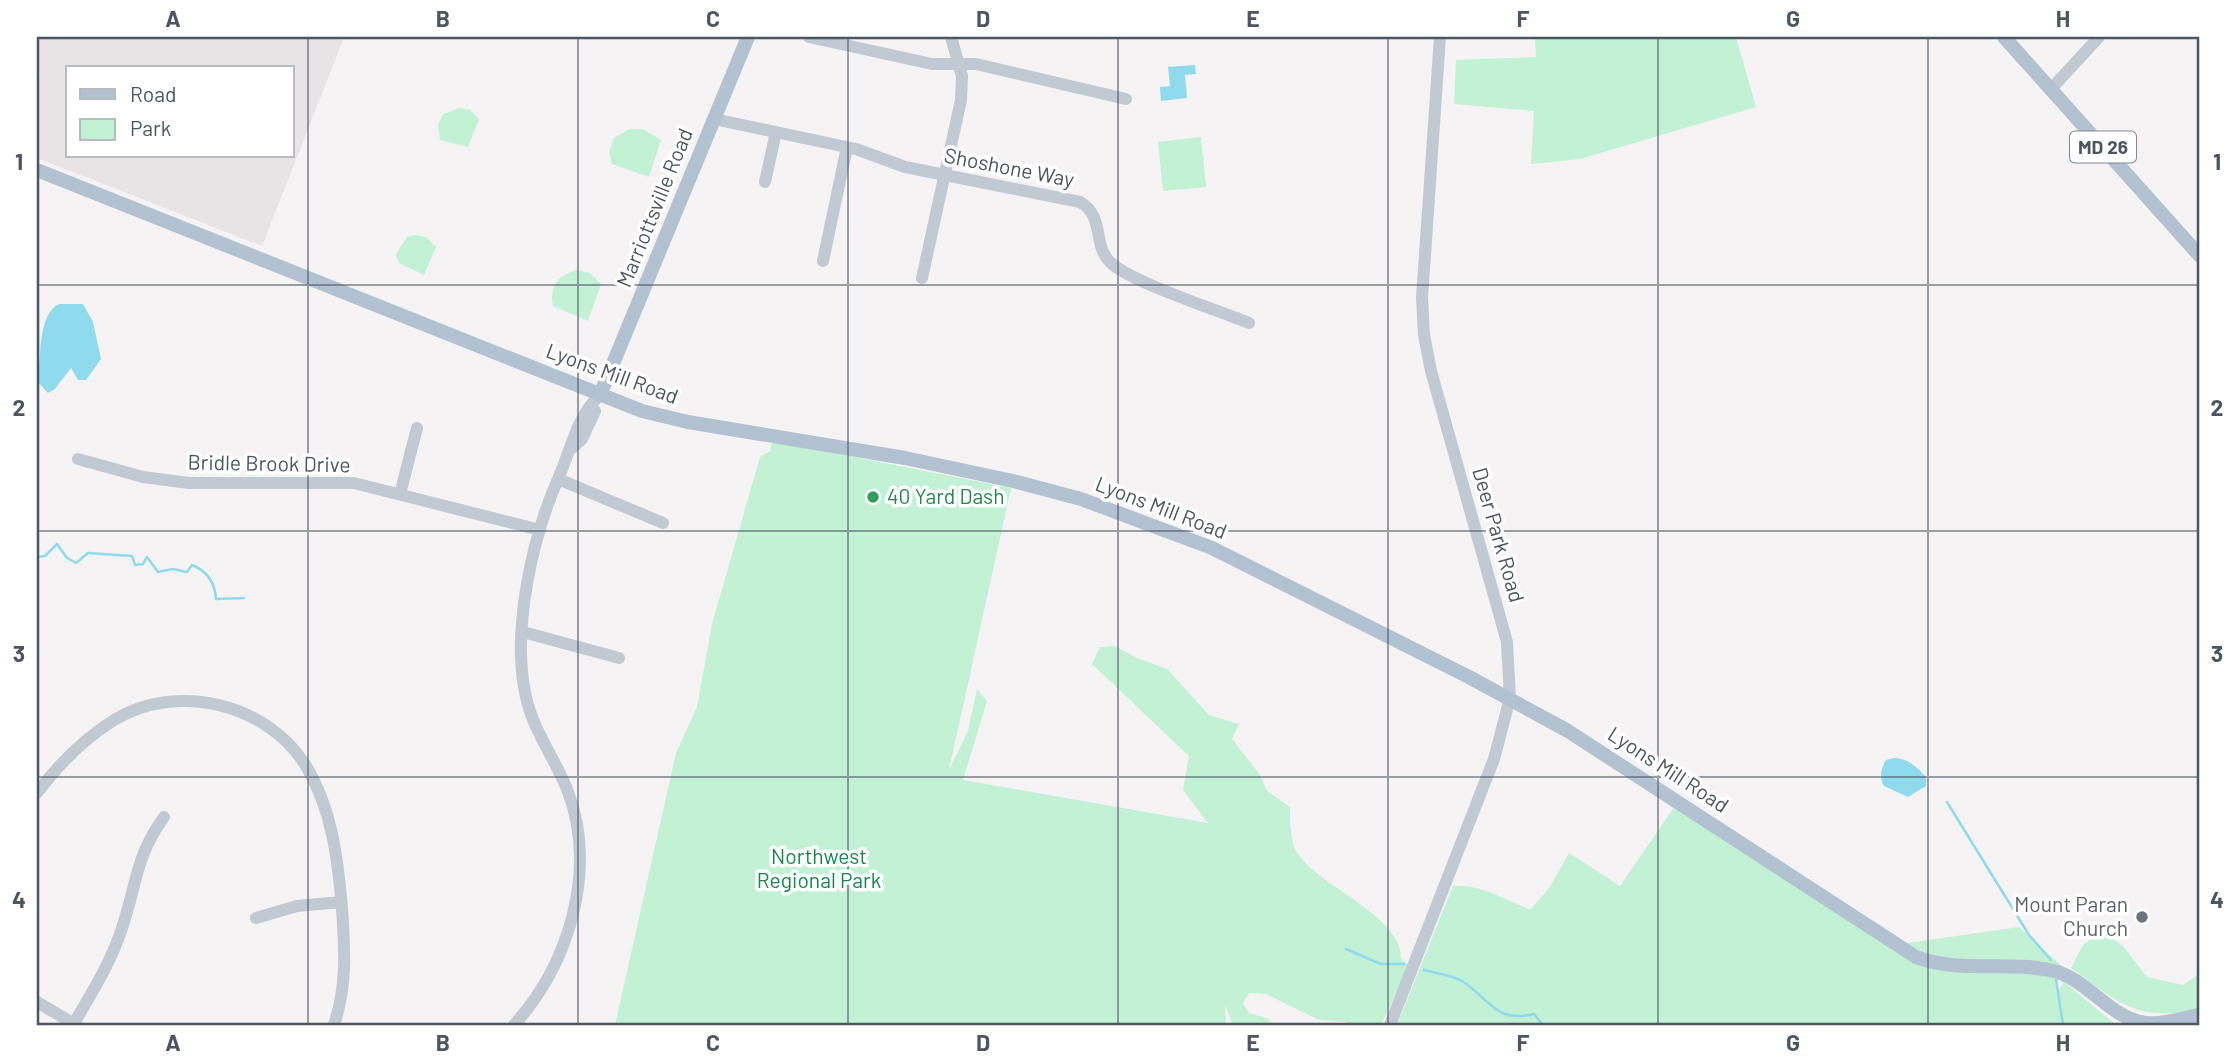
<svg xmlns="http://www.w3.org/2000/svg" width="2236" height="1062" viewBox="0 0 2236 1062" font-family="Barlow,sans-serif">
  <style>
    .education { fill: #e6e4e5; fill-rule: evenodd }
    .green { fill: #c3f1d5 }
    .water { fill: #90daee }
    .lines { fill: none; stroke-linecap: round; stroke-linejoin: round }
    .stream { stroke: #90daee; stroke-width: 2.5 }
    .minor { stroke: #c1cad2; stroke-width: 12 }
    .major { stroke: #b3c2d1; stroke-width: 14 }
    .grid { fill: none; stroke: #4a5661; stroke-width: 2; stroke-opacity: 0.55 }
    .leisure-dot { fill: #2e9e5b; stroke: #fff; stroke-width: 2.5 }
    .worship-dot { fill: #6b7280; stroke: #fff; stroke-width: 2.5 }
    .labels { text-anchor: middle; stroke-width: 7; stroke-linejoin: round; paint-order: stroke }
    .shield { fill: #fff; stroke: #808990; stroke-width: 2 }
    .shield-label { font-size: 19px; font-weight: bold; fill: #4a5661 }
    .street-label { font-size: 21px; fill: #4a5661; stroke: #fff }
    .leisure-label { font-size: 21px; fill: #27864d; stroke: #fff; text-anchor: start }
    .park-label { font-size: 21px; fill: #17864f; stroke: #fff }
    .worship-label { font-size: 21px; fill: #5b616d; stroke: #fff; text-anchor: end }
    .neatline { fill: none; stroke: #4a5661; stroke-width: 2.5 }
    .grid-label { font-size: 23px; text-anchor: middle; font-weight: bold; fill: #4a5661 }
  </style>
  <rect width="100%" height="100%" fill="#f5f3f3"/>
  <!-- education -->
  <path class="education" d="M37,37H339L343,40L262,246L37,158V86L40,73L37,71ZM68,68H292V156H68Z"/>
  <!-- green -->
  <path class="green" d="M1535,37H1736L1756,107L1580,159L1531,164L1534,111L1454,104L1456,60L1536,57Z
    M459,108L470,110L479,119L468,147L440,140L438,125L443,114Z
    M629,129H643L661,140L649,177L612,164L609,152L614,138Z
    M1201,137L1206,187L1163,191L1158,142Z
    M415,235L426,237L436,247L424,275L399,263L396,254L407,237Z
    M577,270L590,273L601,284L588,321L553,306C549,286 558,275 577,270Z
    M773,441L1011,488L949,770L968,731L977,689L987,701L963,780L1208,823L1183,790L1189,756L1092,664L1100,647L1115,646L1137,658L1167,669L1209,715L1239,724L1232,739L1260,775L1267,791L1290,807C1290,819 1290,834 1294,846C1306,882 1402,913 1401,958L1409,966L1381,1025H1347V1022L1319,1020L1266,994L1249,993L1243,1003L1249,1013L1269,1019L1271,1025H1233L1225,1005L1226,1025H615L676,753L697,707L712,624L760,457L770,451Z
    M1675,806L1939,970L2046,974L2056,979L2058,991L2064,982L2116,1025H1397L1453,886C1479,884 1507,900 1530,910L1550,887L1569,853L1620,886Z
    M2019,927L2066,970L1943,960L1901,944Z
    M2102,932L2123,946L2147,977L2183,985L2199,974V1010C2134,1021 2121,1004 2071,968L2083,945Z"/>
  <!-- water -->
  <path class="water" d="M1195,65L1196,74L1185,75L1187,98L1161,101L1160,87L1170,86L1168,67Z
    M59,304H83L93,322L101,359L86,380H78L71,368L55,389L48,393L38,382C41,362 37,314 59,304Z
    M1894,758C1908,758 1918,768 1926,777V786L1908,797L1884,786C1879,778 1881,768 1886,760Z"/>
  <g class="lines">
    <!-- stream -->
    <path class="stream" d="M37,557L45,556L57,544L67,558L76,563L88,553L132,556L135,565L143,564L147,557L158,572L173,569L187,572L192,565C207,571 215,582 216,599L244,598
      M1947,802L2029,935L2051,960
      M1346,949L1381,964H1404
      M1424,970C1436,973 1451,975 1462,981C1488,997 1495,1024 1534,1014L1543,1025
      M2056,979L2063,1025"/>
    <!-- minor -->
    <path class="minor" d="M809,37L932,64H976L1126,99
      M2051,89L2099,37
      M714,119L856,149L905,167L1080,202C1105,216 1092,244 1110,262C1128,281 1220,311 1249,323
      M765,182L776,132
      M823,261L847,147
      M922,278L961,100L962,76L951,37
      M572,448L582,439L595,411
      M78,459L143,477L189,483H354L540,530
      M558,479L663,523
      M400,494L417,428
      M523,632L619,658
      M37,793C58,765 84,739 114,720C177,682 267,703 306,766C332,809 338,860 342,909C345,950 347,986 334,1025
      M256,918L297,906L341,902
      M37,1002L76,1025
      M73,1025C91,994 111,963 122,928C137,884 135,857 164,817
      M514,1025C570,963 598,868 567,789C554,757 533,730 526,697C511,633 532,538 558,479C571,450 576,417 600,395
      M1390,1025L1494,759L1510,698L1507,642L1431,371L1424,335L1422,298L1440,37"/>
    <!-- major -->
    <path class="major" d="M2004,37L2199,255
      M37,170L642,411L688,422L905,458L1013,481L1081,499L1212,548L1469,677L1568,731L1916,957C1961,974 2008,960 2054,971C2089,980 2109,1018 2146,1023C2164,1025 2183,1018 2199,1015
      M600,395L748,37"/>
  </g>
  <!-- grid -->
  <path class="grid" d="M308,37V1025M578,37V1025M848,37V1025M1118,37V1025M1388,37V1025M1658,37V1025M1928,37V1025M37,285H2199M37,531H2199M37,777H2199"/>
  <!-- markers -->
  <circle class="leisure-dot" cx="873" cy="497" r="7"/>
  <circle class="worship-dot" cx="2142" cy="917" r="7"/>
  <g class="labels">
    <!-- shield labels -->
    <rect class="shield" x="2070" y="131.5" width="66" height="31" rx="5"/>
    <g class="shield-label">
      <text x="2103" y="154">MD 26</text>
    </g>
    <!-- street labels -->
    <g class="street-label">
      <text transform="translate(1009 168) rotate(11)" y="7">Shoshone Way</text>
      <text transform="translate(655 208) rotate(-68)" y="7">Marriottsville Road</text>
      <text transform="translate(612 374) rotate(20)" y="7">Lyons Mill Road</text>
      <text transform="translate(269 464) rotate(1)" y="7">Bridle Brook Drive</text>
      <text transform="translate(1161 508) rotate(21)" y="7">Lyons Mill Road</text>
      <text transform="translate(1498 535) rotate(74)" y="7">Deer Park Road</text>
      <text transform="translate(1668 770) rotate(33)" y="7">Lyons Mill Road</text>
    </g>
    <!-- leisure labels -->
    <g class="leisure-label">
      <text x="887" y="504">40 Yard Dash</text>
    </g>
    <!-- park labels -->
    <g class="park-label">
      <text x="819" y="864">Northwest<tspan x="819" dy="24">Regional Park</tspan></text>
    </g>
    <!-- worship labels -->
    <g class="worship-label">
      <text x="2128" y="912">Mount Paran<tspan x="2128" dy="24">Church</tspan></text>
    </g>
  </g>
  <!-- border -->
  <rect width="2236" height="1062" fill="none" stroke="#ffffff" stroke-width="77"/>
  <!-- legend -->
  <rect x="66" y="66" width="228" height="91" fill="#ffffff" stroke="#b7bbc0" stroke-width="2"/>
  <rect x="80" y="89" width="35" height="10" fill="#b3c2d1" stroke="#b7bbc0" stroke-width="2"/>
  <text x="130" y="102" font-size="21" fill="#4a5661">Road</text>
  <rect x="80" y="119" width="35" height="21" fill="#c3f1d5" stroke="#b7bbc0" stroke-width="2"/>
  <text x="130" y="136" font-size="21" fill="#4a5661">Park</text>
  <rect x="38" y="38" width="2160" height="986" class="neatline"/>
  <g class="grid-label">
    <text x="173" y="27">A</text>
    <text x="443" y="27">B</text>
    <text x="713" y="27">C</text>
    <text x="983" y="27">D</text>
    <text x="1253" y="27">E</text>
    <text x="1523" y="27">F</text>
    <text x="1793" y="27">G</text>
    <text x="2063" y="27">H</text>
    <text x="19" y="170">1</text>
    <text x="2217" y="170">1</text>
    <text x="19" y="416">2</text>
    <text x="2217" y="416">2</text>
    <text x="19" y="662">3</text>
    <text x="2217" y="662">3</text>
    <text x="19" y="908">4</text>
    <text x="2217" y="908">4</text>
    <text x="173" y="1051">A</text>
    <text x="443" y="1051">B</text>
    <text x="713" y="1051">C</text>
    <text x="983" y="1051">D</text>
    <text x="1253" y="1051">E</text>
    <text x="1523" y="1051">F</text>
    <text x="1793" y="1051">G</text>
    <text x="2063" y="1051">H</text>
  </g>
</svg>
